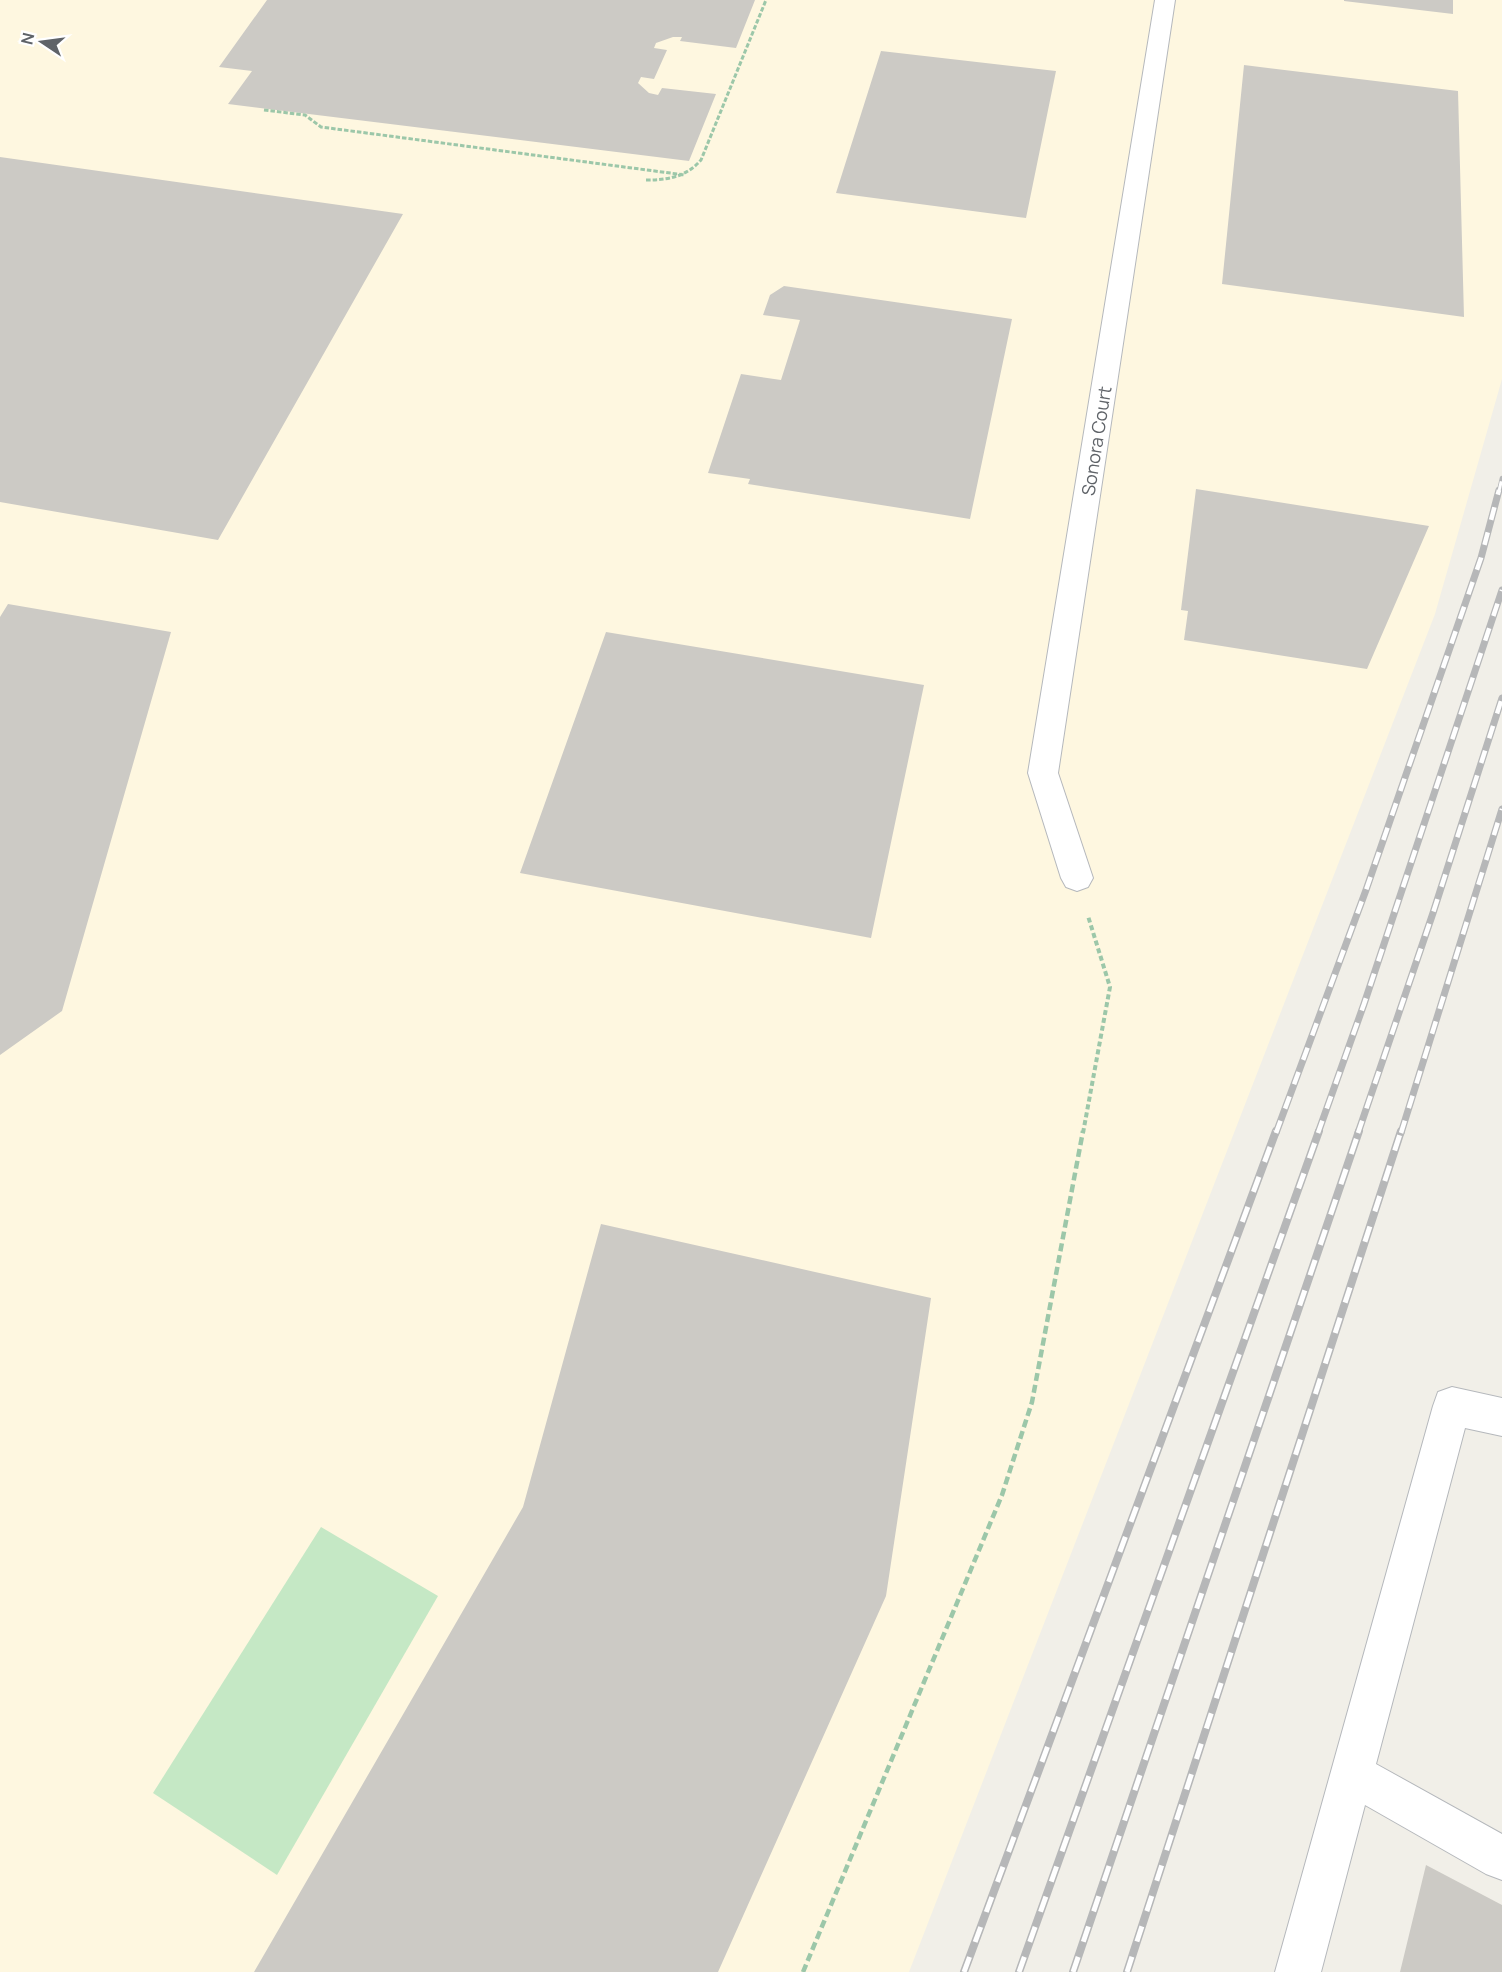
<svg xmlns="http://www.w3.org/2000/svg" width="1502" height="1972" viewBox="0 0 1502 1972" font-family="Manrope,sans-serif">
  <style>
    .commercial { fill: #fef7e0 }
    .green { fill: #c5e8c5 }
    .building { fill: #cccac5 }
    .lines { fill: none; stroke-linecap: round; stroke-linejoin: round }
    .minor-casing { stroke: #b5b8bc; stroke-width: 2 }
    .path-far2 { stroke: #9cc7a9; stroke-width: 3; stroke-dasharray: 4.5 2; stroke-linecap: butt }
    .path-far1 { stroke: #9cc7a9; stroke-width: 4; stroke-dasharray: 5 3; stroke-linecap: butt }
    .path { stroke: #9cc7a9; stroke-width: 4.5; stroke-dasharray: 8 4; stroke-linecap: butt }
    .minor { fill: #fff; fill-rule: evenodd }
    .rail-far2-casing { stroke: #b6b7b8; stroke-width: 4.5 }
    .rail-far1-casing { stroke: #b6b7b8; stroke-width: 7 }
    .rail-casing { stroke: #b6b7b8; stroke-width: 8 }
    .rail-far2 { stroke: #fff; stroke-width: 3; stroke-dasharray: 10; stroke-linecap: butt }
    .rail-far1 { stroke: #fff; stroke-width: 4.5; stroke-dasharray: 13; stroke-linecap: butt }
    .rail { stroke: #fff; stroke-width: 5; stroke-dasharray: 16; stroke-linecap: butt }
    .labels { text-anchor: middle; stroke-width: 6; stroke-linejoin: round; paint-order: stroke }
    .far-street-label { font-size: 18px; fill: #5f6368; stroke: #fff }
  </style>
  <rect width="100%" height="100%" fill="#f1efe8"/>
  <!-- commercial -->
  <path class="commercial" d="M0,0H1502V379L1435,614L909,1972H0Z"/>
  <!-- green -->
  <path class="green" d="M321,1527L438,1596L277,1875L153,1793Z"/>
  <!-- building -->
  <path class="building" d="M267,0H755L736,48L680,41L682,37H673L656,43L654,48L667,50L654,79L641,77L638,83L649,93L658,95L662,88L716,94L689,161L228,104L252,71L219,67Z
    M1344,0H1453V14L1344,1Z
    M881,51L1056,71L1026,218L836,193Z
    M1244,65L1458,91L1464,317L1222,284Z
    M0,157L403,214L218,540L0,502Z
    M784,286L1012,319L970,519L748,484L750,479L708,473L741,374L781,380L800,320L763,315L770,295Z
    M1196,489L1429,526L1367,669L1184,640L1188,611L1181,610Z
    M8,604L171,632L62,1011L0,1055V617Z
    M606,632L924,685L871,938L520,873Z
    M601,1224L931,1298L886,1596L718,1972H254L523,1507Z
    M1426,1865L1502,1905V1972H1400Z"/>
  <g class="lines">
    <!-- minor casing -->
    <g class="minor-casing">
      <path id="minor" d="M1155,0H1175L1058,773L1093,878L1088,887L1077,891L1066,887L1061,878L1028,773Z
        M1452,1387L1502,1398V1436L1465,1428L1376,1764L1502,1834V1880L1486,1874L1365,1805L1321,1972H1275L1433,1406L1438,1392Z"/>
    </g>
    <!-- path-far2 -->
    <path class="path-far2" d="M264,110L305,115L321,127L685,175
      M646,180C668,180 686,177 701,160L766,0"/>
    <!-- path-far1 -->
    <path class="path-far1" d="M1083,1133L1110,987L1088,916"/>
    <!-- path -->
    <path class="path" d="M803,1972L1002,1495L1032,1402L1083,1131"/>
    <!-- minor -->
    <use href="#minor" class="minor"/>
    <!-- rail-far2 casing -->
    <g class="rail-far2-casing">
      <path id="rail-far2" d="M1499,491L1502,478"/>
    </g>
    <!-- rail-far1 casing -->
    <g class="rail-far1-casing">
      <path id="rail-far1" d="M1276,1133L1366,890L1481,558L1499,490
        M1318,1133L1364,1004L1502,590
        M1358,1133L1433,913L1502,698
        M1401,1133L1502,809"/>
    </g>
    <!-- rail casing -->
    <g class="rail-casing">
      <path id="rail" d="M964,1972L1276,1131
        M1019,1972L1319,1131
        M1073,1972L1359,1131
        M1127,1972L1401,1131"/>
    </g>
    <!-- rail-far2 -->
    <use href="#rail-far2" class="rail-far2"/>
    <!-- rail-far1 -->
    <use href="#rail-far1" class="rail-far1"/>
    <!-- rail -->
    <use href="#rail" class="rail"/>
  </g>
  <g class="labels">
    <!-- far-street labels -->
    <g class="far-street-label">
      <text transform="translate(1097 441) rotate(-81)" y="6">Sonora Court</text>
    </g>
  </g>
  <!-- north arrow -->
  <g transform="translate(42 42) rotate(283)" stroke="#ffffff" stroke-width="4.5" paint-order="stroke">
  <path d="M0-4.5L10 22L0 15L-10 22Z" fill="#5f6368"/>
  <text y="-9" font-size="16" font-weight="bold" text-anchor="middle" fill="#5f6368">N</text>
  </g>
</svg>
